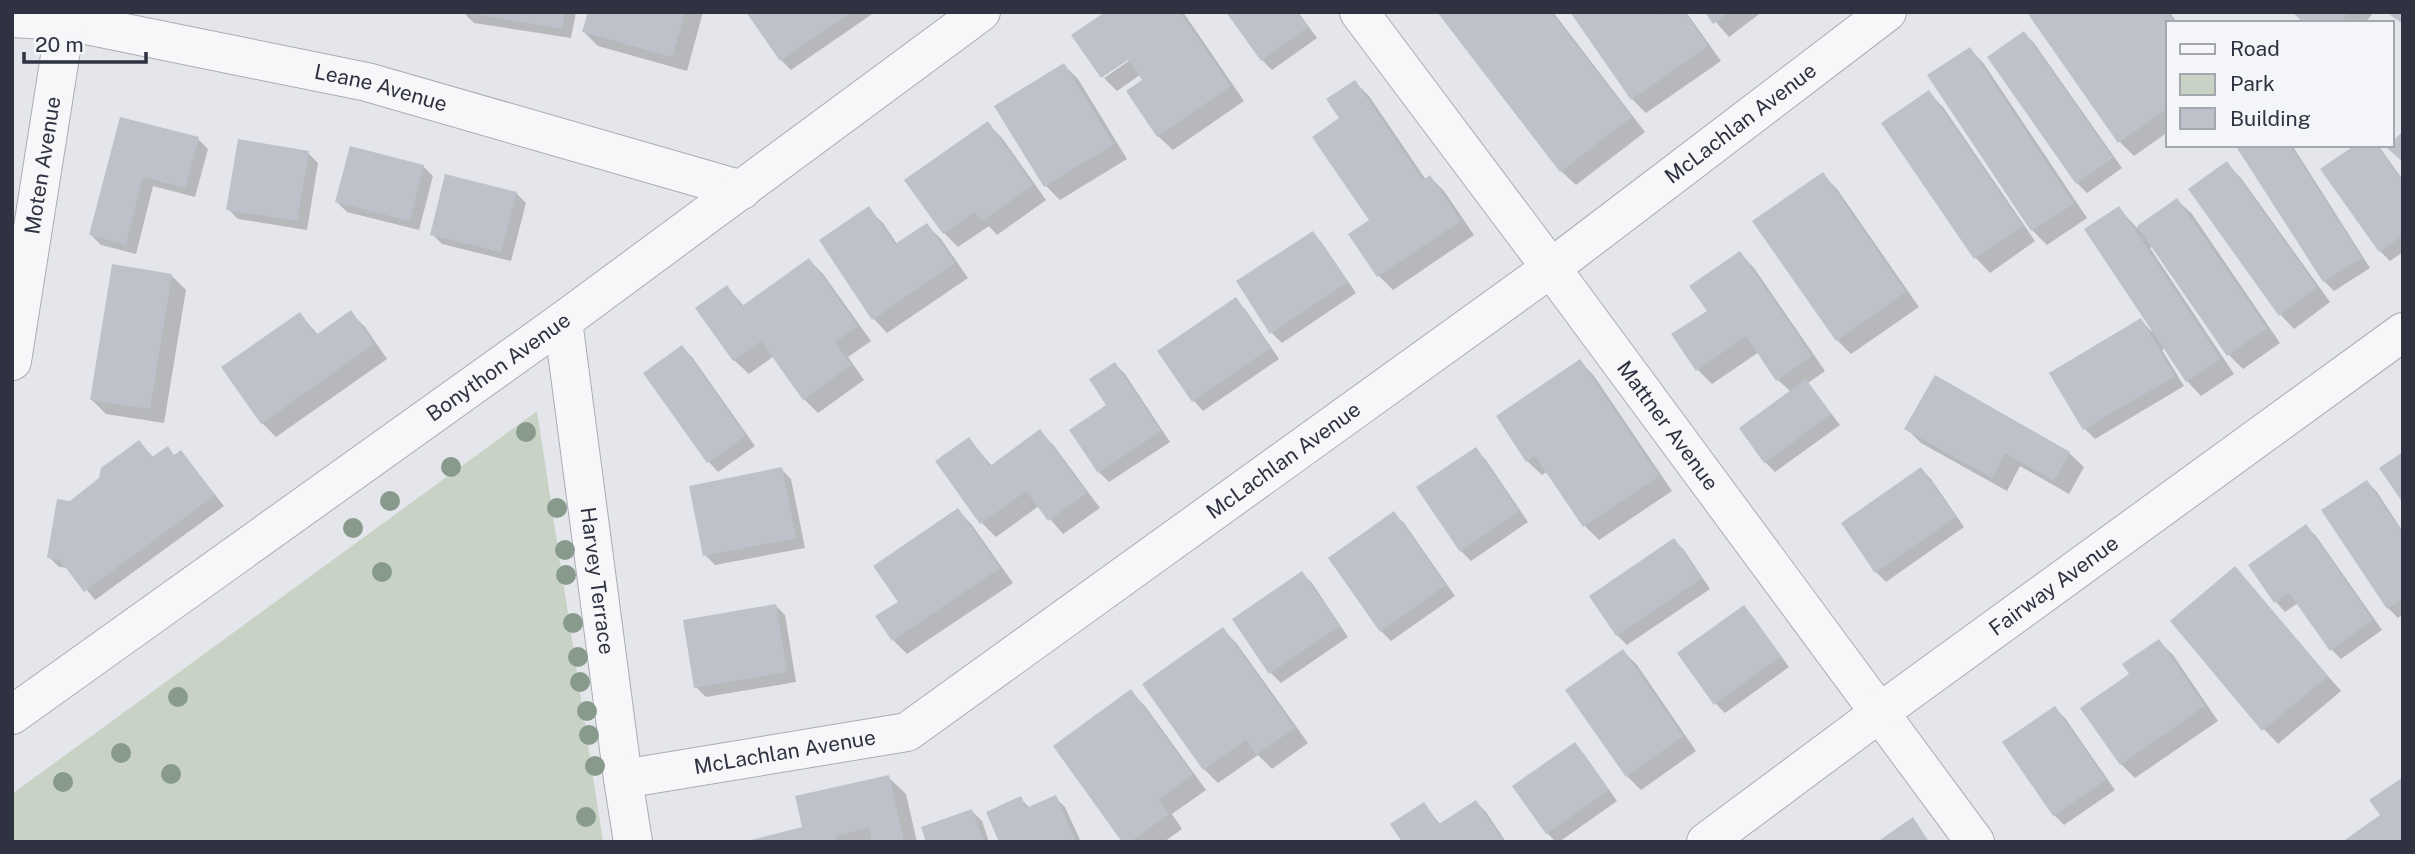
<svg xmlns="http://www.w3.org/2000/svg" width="2415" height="854" viewBox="0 0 2415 854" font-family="'Public Sans',sans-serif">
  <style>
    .green { fill: #c8d3c6 }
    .shadow { fill: #0003 }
    .building { fill: #bfc1ca }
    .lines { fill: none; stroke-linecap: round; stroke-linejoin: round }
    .minor-casing { stroke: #aaacb5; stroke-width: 40 }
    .minor { stroke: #f7f7f9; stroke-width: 38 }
    .tree { fill: #889a8b }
    .labels { text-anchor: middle; stroke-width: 5; stroke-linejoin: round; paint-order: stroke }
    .street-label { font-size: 21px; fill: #2e3241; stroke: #f4f5f8 }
  </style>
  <rect width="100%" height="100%" fill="#e4e6eb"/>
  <!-- green -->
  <path class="green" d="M537,411L603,842H12V794Z"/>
  <!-- shadow -->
  <path class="shadow" d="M576,12L571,38L474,23L464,13Z
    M589,12H703L687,71L598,46L584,32Z
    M749,12H875L791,70L781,60Z
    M1108,12H1183L1244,101L1173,150L1158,136L1145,81L1140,75L1117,91L1104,78L1136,56Z
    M1228,12H1298L1317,38L1272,70L1262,60Z
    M1440,12H1553L1645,132L1576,185L1561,171Z
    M1572,12H1658L1660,15L1664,12H1686L1721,61L1646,113L1632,99Z
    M1707,12H1762L1729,37Z
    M2033,12H2170L2177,23H2168V132L2134,156L2120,142L2030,14Z
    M2293,12H2374L2365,23H2304Z
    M2024,33L2034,43L2122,168L2087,193L2077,183Z
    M1970,49L1984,64L2087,218L2047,245L2032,230L1929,76Z
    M1064,65L1078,79L1127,159L1060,200L1046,186L997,106Z
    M1355,82L1369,96L1426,180L1430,177L1444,191L1474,235L1393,290L1379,276L1351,235L1371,220L1342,119Z
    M1929,93L1943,107L2035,241L1990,273L1976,258L1884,124Z
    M121,119L198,139L208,149L195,197L153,186L136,254L101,245L91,235Z
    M987,123L1002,138L1046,200L997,235L989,226L958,247L944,233Z
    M2245,145H2292L2370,268L2334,291L2324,281Z
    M2358,145H2378L2403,180V252L2390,261L2380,251Z
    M308,153L318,163L307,230L238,219L228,209Z
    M2227,164L2241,178L2330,302L2294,329L2280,314Z
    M423,166L433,176L419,230L347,212L337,202Z
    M1823,175L1837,189L1919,307L1851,354L1837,340Z
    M516,193L526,203L511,261L442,244L432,234Z
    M2177,200L2192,214L2280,343L2243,369L2228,354L2153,246L2150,248L2234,374L2201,396L2187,381L2165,348L2162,350L2184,386L2095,439L2085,429L2051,374L2141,320L2151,331L2153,330L2119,208L2137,228Z
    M868,209L883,223L897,244L927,225L941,239L968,278L887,333L873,318Z
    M1313,233L1322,243L1356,293L1282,343L1272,333Z
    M1740,253L1754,268L1825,371L1808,383L1840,425L1775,472L1765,462L1791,392L1778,380L1759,352L1712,384L1698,370L1709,311Z
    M809,260L823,274L871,341L848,357L864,380L818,413L804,399L774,356L749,374L734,360L698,308L727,287L744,306Z
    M172,276L186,290L164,423L106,414L92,400Z
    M1235,299L1245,309L1279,359L1203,411L1194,401L1159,351Z
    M351,313L365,327L387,359L276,437L262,423L300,314L319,336Z
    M682,347L692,357L755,446L718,472L709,462L646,373Z
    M1580,361L1594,376L1672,491L1599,540L1585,526L1548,471L1542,475L1527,461Z
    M1115,364L1125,374L1170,442L1109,482L1099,472Z
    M1907,429L2069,453L2084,467L2069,494L2020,466L2007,491L1921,443Z
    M1040,431L1054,446L1100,508L1063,534L1039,506L996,537L982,523L969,439L992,466Z
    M139,442L154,458L175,457L181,452L224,506L95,600L69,568L59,567L49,557L71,503L101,479Z
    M1476,450L1486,460L1528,522L1471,561L1461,551Z
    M781,469L791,479L805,548L715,565L705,555Z
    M1921,469L1931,479L1964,527L1886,582L1876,572Z
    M2367,482L2377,492L2403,532V614L2398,618L2388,608Z
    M958,510L972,525L1013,583L907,654L893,640L900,602Z
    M1394,514L1404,523L1455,596L1391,641L1381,631Z
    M2306,526L2316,536L2382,630L2341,659L2331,649L2298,603L2285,612L2276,602Z
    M1674,540L1684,550L1710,589L1627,645L1617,635L1591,596Z
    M2235,569L2341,691L2278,744L2264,729Z
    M1302,573L1312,583L1348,637L1281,683L1271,673L1234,619Z
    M775,605L785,615L796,682L706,697L696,687Z
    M1743,607L1753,617L1789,667L1725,713L1716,704Z
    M1223,629L1237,644L1308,743L1272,769L1258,755L1218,783L1204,769Z
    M2159,641L2173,655L2218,721L2135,778L2121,764L2132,674Z
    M1623,651L1637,665L1696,751L1641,790L1627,776Z
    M1131,692L1145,706L1206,790L1172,814L1182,829L1164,842H1124Z
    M2055,708L2065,718L2115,790L2064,825L2054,815Z
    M1574,744L1584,754L1617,801L1559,842H1556L1547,833Z
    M888,777L906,794L917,842H747L804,829Z
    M1055,797L1065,807L1081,842H1001L1020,798L1030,808Z
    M1476,802L1486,812L1506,842H1404L1423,804L1441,825Z
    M972,811L982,821L989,842H928Z"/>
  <!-- building -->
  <path class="building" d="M464,12H565L562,29Z
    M588,12H685L672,57L582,32Z
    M746,12H851L780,61Z
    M1105,12H1180L1231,86L1157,137L1126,91L1142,80L1128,60L1101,78L1071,35Z
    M1226,12H1297L1308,27L1261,61Z
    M1437,12H1551L1632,117L1560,172Z
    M1570,12H1655L1657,15L1661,12H1685L1708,46L1631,100Z
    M1705,12H1729L1713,24Z
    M2030,12H2168L2175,23H2168V108L2118,143L2028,14Z
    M2292,12H2348L2340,23H2304Z
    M2386,12H2403V24Z
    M2024,31L2113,158L2076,184L1987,57Z
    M1970,47L2074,204L2031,231L1927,75Z
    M1064,63L1114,144L1044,187L994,106Z
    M1355,80L1423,180L1430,175L1461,221L1377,277L1348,234L1369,220L1312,137L1339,118L1326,99Z
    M1929,90L2023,226L1974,259L1881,123Z
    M120,117L199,137L185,188L143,177L126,245L89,235Z
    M988,121L1033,185L982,221L975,212L943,234L904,180Z
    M2403,131V162L2387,148L2392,145V142Z
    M238,139L309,151L297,221L226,210Z
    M2242,145H2290L2362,258L2323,282L2237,148Z
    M2355,145H2377L2403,182V235L2379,252L2320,169Z
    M350,146L424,165L410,221L335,202Z
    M2227,161L2317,287L2279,316L2188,189Z
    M1823,172L1906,292L1836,341L1752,221Z
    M445,174L517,192L501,252L430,235Z
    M2177,198L2267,328L2227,356L2137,226Z
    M869,206L895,244L927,223L955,263L872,320L819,240Z
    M2119,206L2221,359L2186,382L2084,229Z
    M1313,231L1348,282L1270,334L1236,281Z
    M1740,251L1812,356L1776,381L1746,336L1696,371L1671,334L1707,311L1689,286Z
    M809,258L858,326L835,342L851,365L803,400L761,341L733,361L695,308L727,285L742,306Z
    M112,264L172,274L150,409L90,400Z
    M1236,297L1270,348L1192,402L1157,351Z
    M351,310L374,344L261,424L221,367L300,312L316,335Z
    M2141,318L2175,376L2083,430L2049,373Z
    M682,345L746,436L707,463L643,373Z
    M1580,359L1659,476L1583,527L1535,456L1526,462L1496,416Z
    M1115,362L1161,431L1098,473L1069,430L1106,405L1089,379Z
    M1935,375L2070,452L2054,481L2005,453L1992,478L1904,429Z
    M1806,379L1831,414L1764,463L1739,428Z
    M1040,429L1087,493L1048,521L1026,491L980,524L935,461L969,437L990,466Z
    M139,440L152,457L168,446L174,455L181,450L215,495L84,592L60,560L47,558L57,499L70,501L99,478L101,468Z
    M1476,447L1519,511L1460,552L1416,487Z
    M2403,452V503L2379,468Z
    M782,467L796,538L703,556L689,486Z
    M1921,467L1956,517L1875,573L1841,523Z
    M2367,480L2403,534V598L2387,609L2321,510Z
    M958,508L1000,568L892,641L875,616L898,602L873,566Z
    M1394,511L1446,585L1380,632L1328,558Z
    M2306,524L2373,620L2330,651L2289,593L2274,603L2248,565Z
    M1674,538L1702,578L1616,636L1589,596Z
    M2235,566L2328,676L2262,731L2170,621Z
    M1302,571L1340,626L1269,674L1232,619Z
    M776,604L787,672L694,688L683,620Z
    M1744,605L1781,656L1714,705L1677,653Z
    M1223,627L1295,728L1256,755L1246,740L1203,770L1142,684Z
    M2159,639L2205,706L2120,765L2080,708L2129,674L2122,664Z
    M1623,649L1683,736L1626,777L1565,690Z
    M1131,689L1193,775L1159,799L1169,814L1130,842H1122L1053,746Z
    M2055,706L2106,780L2053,816L2002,742Z
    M1575,742L1609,790L1546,834L1512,786Z
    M889,775L904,842H872L869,828L836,836L837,842H744L802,827L795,796Z
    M2402,778L2403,842H2342L2380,815L2369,800Z
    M1056,795L1076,842H999L986,812L1021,796L1026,808Z
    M1476,800L1504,842H1402L1390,824L1424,802L1439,824Z
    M972,809L984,842H926L921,827Z
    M1913,817L1929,842H1877Z"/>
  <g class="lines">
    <!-- minor casing -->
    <g class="minor-casing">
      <g id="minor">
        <path id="s1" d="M1359,12L1551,268L1975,842"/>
        <path id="s2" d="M12,18L66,21L367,82L742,190"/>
        <path id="s3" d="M563,321L623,779L633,842"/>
        <path id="s4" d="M12,361L67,12"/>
        <path id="s5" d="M12,715L563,321L981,12"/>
        <path id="s6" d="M623,779L907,732L1551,268L1887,12"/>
        <path id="s7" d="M1706,842L1905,694L2403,332"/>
      </g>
    </g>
    <!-- minor -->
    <use href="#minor" class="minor"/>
  </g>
  <!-- trees -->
  <g class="tree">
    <circle cx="526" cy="432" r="10"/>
    <circle cx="451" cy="467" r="10"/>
    <circle cx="390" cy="501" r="10"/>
    <circle cx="557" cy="508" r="10"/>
    <circle cx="353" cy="528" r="10"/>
    <circle cx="565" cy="550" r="10"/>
    <circle cx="382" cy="572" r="10"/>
    <circle cx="566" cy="575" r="10"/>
    <circle cx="573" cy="623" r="10"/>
    <circle cx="578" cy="657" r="10"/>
    <circle cx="580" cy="682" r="10"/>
    <circle cx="178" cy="697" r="10"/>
    <circle cx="587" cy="711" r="10"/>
    <circle cx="589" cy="735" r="10"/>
    <circle cx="121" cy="753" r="10"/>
    <circle cx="595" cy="766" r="10"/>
    <circle cx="171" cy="774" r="10"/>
    <circle cx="63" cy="782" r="10"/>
    <circle cx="586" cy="817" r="10"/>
  </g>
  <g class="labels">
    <!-- street labels -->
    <g class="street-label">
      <text dy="7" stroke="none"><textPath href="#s2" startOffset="376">Leane Avenue</textPath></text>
      <text dy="7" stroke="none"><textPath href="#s6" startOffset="1320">McLachlan Avenue</textPath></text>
      <text dy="7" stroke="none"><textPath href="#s4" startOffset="198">Moten Avenue</textPath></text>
      <text dy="7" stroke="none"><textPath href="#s5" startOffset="598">Bonython Avenue</textPath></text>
      <text dy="7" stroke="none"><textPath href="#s1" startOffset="516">Mattner Avenue</textPath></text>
      <text dy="7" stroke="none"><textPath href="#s6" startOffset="752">McLachlan Avenue</textPath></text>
      <text dy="7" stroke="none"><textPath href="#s3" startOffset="262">Harvey Terrace</textPath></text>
      <text dy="7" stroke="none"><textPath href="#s7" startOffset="432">Fairway Avenue</textPath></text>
      <text dy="7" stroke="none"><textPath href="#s6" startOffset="164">McLachlan Avenue</textPath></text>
    </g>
  </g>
  <!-- border -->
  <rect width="2415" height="854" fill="none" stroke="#2e3241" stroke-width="28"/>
  <!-- legend -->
  <rect x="2166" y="21" width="228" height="126" fill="#f4f5f8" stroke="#a5a7af" stroke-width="2"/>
  <rect x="2180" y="44" width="35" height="10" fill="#f7f7f9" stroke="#a5a7af" stroke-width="2"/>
  <text x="2230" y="56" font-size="21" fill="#2e3241">Road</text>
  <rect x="2180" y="74" width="35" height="21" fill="#c8d3c6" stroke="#a5a7af" stroke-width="2"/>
  <text x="2230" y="91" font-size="21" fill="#2e3241">Park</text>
  <rect x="2180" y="108" width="35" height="21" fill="#bfc1ca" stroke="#a5a7af" stroke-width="2"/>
  <text x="2230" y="126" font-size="21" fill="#2e3241">Building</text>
  <!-- scale -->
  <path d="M24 52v10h122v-10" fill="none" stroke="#2e3241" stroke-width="3.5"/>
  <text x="35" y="52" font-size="21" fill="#2e3241" stroke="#f4f5f8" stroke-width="5" paint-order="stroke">20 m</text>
</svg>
